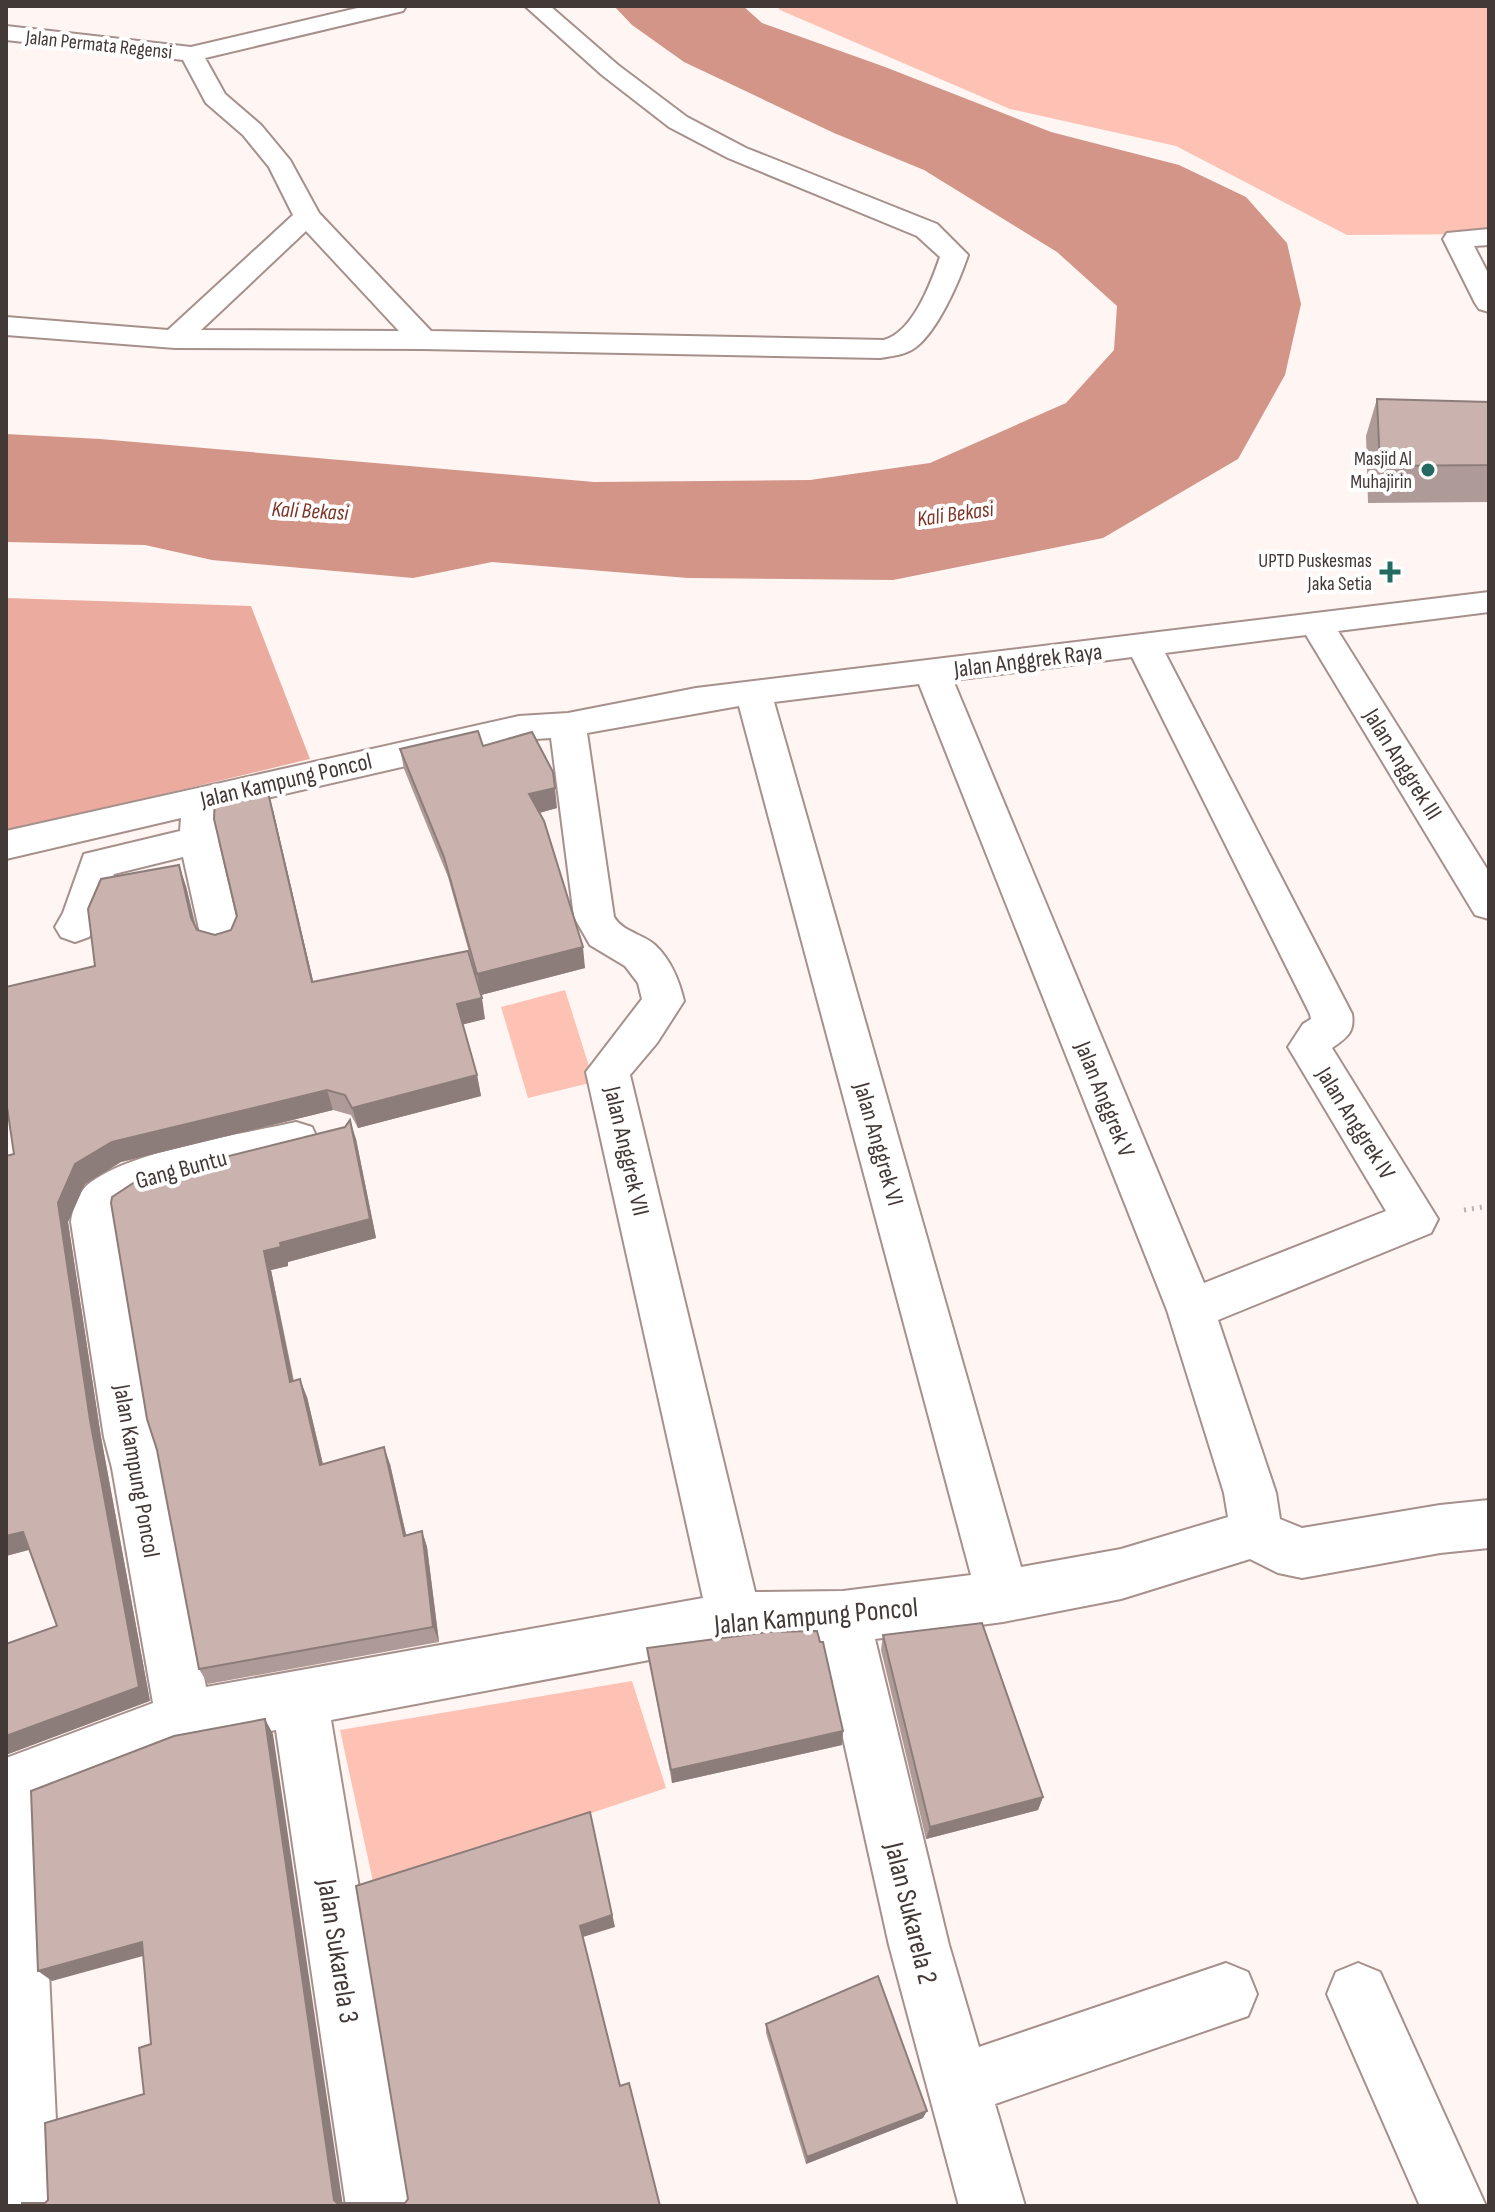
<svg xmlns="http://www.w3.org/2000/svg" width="1495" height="2212" viewBox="0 0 1495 2212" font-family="'Sofia Sans Condensed',sans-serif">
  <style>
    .green { fill: #fec2b5 }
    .forest { fill: #ebac9f }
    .water { fill: #d29588 }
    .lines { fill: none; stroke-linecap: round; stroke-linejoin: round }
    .minor-casing { stroke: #a6908c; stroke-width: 4 }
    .path { stroke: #bab0ae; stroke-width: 5; stroke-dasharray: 2 6; stroke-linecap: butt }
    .minor { fill: #fff; fill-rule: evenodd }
    .wall { fill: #ae9a96 }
    .shaded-wall { fill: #8d7d7a }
    .building { fill: #cab3ae; stroke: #8d7d7a; stroke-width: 2 }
    .poi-dot { fill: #236a60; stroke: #fff; stroke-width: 3 }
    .labels { text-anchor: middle; stroke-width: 8; stroke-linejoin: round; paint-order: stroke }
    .far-street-label { font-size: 20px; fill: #433937; stroke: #fff }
    .far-poi-label { font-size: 20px; fill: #433937; stroke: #fff; text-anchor: end }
    .far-water-label { font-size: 22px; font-style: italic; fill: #7f3427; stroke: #fff }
    .street-label { font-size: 24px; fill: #433937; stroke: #fff }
    .near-street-label { font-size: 28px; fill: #433937; stroke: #fff }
  </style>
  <rect width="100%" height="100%" fill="#fff5f3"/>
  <!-- green -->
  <path class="green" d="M777,6H1489V234L1347,235L1176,146L1010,109L780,10Z
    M565,990L594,1082L528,1098L501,1007Z
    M632,1681L666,1788L374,1886L340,1730Z"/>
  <!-- forest -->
  <path class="forest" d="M6,598L251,606L310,759L6,832Z"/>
  <!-- water -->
  <path class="water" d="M614,6H743L762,23L885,67L1051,132L1179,165L1246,197L1287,243L1301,304L1285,375L1238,459L1103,538L893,580L688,578L492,562L413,578L212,560L145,545L6,542V434L100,439L594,482L810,480L930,463L1066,403L1114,350L1117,306L1057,252L924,170L834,133L684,62L632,25Z"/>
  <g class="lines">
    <!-- minor casing -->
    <g class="minor-casing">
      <path id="minor" d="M366,6H406L403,11L205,58L225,94L261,125L290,160L319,213L431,331L884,340C913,332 931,283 940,257L917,236L728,158L669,127L602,75L525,6H550L618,65L687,117L746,148L937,224L968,255C959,282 938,330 916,347C906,355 892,356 880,358L423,349L175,348L6,335V317L168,330L293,215L269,167L243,135L206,103L183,60L6,40V26L191,47ZM306,231L399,331L201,330Z
        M1489,229V245L1474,246L1489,275V312L1479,309L1475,303L1443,239L1447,233Z
        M1489,592V612L1338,631L1489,872V919L1475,915L1306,635L1165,653L1352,1014C1355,1033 1346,1038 1332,1048L1438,1219L1431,1233L1218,1320L1276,1493L1280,1519L1302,1528L1440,1505L1489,1500V1548L1440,1553L1302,1578L1278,1573L1250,1559L1121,1599L1003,1622L875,1639L949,1945L979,2047L1226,1963L1248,1972L1257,1994L1248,2016L995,2104L1025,2206H959L889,1945L822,1643L734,1644L331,1720L412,2206H346L276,1730L184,1747L41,1802L60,2206H6V1758L153,1703L112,1468L104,1437L71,1222C73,1206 79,1189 94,1180C138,1150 242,1134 296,1122L312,1127L318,1140L312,1153C277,1164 122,1186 117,1222L154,1437L164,1468L206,1687L703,1598L586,1072L642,999L638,983L625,966L590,945L574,917L551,738L519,740L219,809L218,840L241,938L235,949L221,953L207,949L201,938L183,857L114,874L103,913L89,937L75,942L61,937L55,927L63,913L84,854L180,831L181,818L6,859V831L519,716L568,713L696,688ZM1132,657L1310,1014L1311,1019L1303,1024L1288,1047L1386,1211L1204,1283L953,680ZM919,684L1167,1310L1224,1493L1228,1517L1121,1549L1021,1567L774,702ZM739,706L971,1575L843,1591L755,1592L630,1075L657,1043L684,1001C679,980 671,960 655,945C643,934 623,932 614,917L587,733Z
        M1358,1963L1380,1972L1486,2206H1420L1327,1994L1336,1972Z"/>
    </g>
    <!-- path -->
    <path class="path" d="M1464,1210L1489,1206"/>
    <!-- minor -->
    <use href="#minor" class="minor"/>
  </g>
  <!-- wall -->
  <path class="wall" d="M1377,399L1489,402V502L1368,503L1366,436Z
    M483,746L557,808L539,813L585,968L481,995L448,877L404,769L400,749Z
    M273,810L313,981L485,1019L463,1024L477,1075L481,1096L358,1128L351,1115L333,1110L121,1162L85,1184L68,1222L101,1437L150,1701L57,1626L29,1550L6,1556V1156L14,1154L95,966L186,886L197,930L215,935L231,930L237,916Z
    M356,1139L376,1238L288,1262V1266L271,1270L294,1381L307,1397L323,1464H390L406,1535L422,1531L427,1547L439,1642L208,1684L199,1669L157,1450L147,1419Z
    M883,1635L1043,1797L1038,1810L926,1839L881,1650Z
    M647,1648L843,1731L842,1745L672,1783Z
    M766,2024L923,2118L806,2164L766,2033Z"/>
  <!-- shaded-wall -->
  <path class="shaded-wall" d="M267,788L273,810L318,1002L312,982Z
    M555,788L557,808L532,815L529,794Z
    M179,865L186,886L198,939L191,918Z
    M583,947L585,968L481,995L477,974Z
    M482,998L485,1019L461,1025L457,1004Z
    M477,1075L481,1096L358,1128L352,1108Z
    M327,1090L333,1110L121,1162L85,1184L68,1222L101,1437L150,1701L6,1755V1736L139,1687L90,1420L58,1203L75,1164L112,1142Z
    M350,1120L356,1139L376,1238L288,1262V1266L271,1270L297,1400L290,1382L264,1251Z
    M300,1379L307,1397L327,1482L320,1465Z
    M384,1447L390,1464L410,1552L404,1536Z
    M422,1531L427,1547L439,1642L433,1627Z
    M23,1532L35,1548L6,1556V1536Z
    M265,1719L273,1734L343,2206L334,2200Z
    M843,1731L842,1745L672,1783L671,1770Z
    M1043,1797L1038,1810L926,1839L930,1827Z
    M590,1812L615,1927L583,1937L580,1926Z
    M142,1942L154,1953L52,1981L38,1971Z
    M927,2111L923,2118L806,2164L807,2157Z"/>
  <!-- building -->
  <path class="building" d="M1377,399L1489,402V465L1380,466Z
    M478,731L483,746L532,732L553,772L555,788L529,794L544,821L583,947L477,974L444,857L400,749Z
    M267,788L312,982L468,951L482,998L457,1004L477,1075L352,1108L345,1095L327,1090L112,1142L75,1164L58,1203L90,1420L139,1687L6,1736V1644L57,1626L23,1532L6,1536V1156L14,1154L6,1100V987L95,966L88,909L101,879L179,865L191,918L197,930L215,935L231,930L237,916L214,819L215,798Z
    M350,1120L370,1219L280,1243L281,1247L264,1251L290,1382L300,1379L320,1465L384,1447L404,1536L422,1531L433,1627L199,1669L157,1450L147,1419L111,1203L112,1197L141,1178L345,1127Z
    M982,1623L1043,1797L930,1827L883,1635Z
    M817,1631L820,1642H823L843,1731L671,1770L647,1648L767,1632Z
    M265,1719L334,2200L337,2203H405L408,2199L356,1886L590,1812L612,1915L580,1926L620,2086L629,2083L660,2206H22V2203H45L48,2200L45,2123L144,2094L139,2048L151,2044L142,1942L38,1971L31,1791L174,1736Z
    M878,1976L927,2111L807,2157L766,2024Z"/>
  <!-- markers -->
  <g class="poi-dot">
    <circle cx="1428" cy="470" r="8"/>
    <path d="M1386 560h8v8h8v8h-8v8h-8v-8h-8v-8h8z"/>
  </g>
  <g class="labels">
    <!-- far-street labels -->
    <g class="far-street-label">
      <text transform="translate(99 44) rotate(6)" y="7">Jalan Permata Regensi</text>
    </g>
    <!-- far-poi labels -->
    <g class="far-poi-label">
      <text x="1412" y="465">Masjid Al<tspan x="1412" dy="23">Muhajirin</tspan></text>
      <text x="1372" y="567">UPTD Puskesmas<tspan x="1372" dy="23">Jaka Setia</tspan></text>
    </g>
    <!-- far-water labels -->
    <g class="far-water-label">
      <text transform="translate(310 510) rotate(3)" y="8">Kali Bekasi</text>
      <text transform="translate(955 513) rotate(-8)" y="8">Kali Bekasi</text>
    </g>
    <!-- street labels -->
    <g class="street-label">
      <text transform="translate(1028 660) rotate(-7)" y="8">Jalan Anggrek Raya</text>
      <text transform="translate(1403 764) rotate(58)" y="8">Jalan Anggrek III</text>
      <text transform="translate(286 780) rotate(-13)" y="8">Jalan Kampung Poncol</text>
      <text transform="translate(1105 1099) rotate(68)" y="8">Jalan Anggrek V</text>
      <text transform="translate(1356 1123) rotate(58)" y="8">Jalan Anggrek IV</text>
      <text transform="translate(879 1144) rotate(74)" y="8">Jalan Anggrek VI</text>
      <text transform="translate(627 1151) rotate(77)" y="8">Jalan Anggrek VII</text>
      <text transform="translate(181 1169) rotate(-15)" y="8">Gang Buntu</text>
      <text transform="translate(137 1471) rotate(80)" y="8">Jalan Kampung Poncol</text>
    </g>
    <!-- near-street labels -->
    <g class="near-street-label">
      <text transform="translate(816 1615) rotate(-5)" y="10">Jalan Kampung Poncol</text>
      <text transform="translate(912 1913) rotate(76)" y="10">Jalan Sukarela 2</text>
      <text transform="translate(339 1951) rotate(81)" y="10">Jalan Sukarela 3</text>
    </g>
  </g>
  <!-- border -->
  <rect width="1495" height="2212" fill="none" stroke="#433937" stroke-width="16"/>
</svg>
